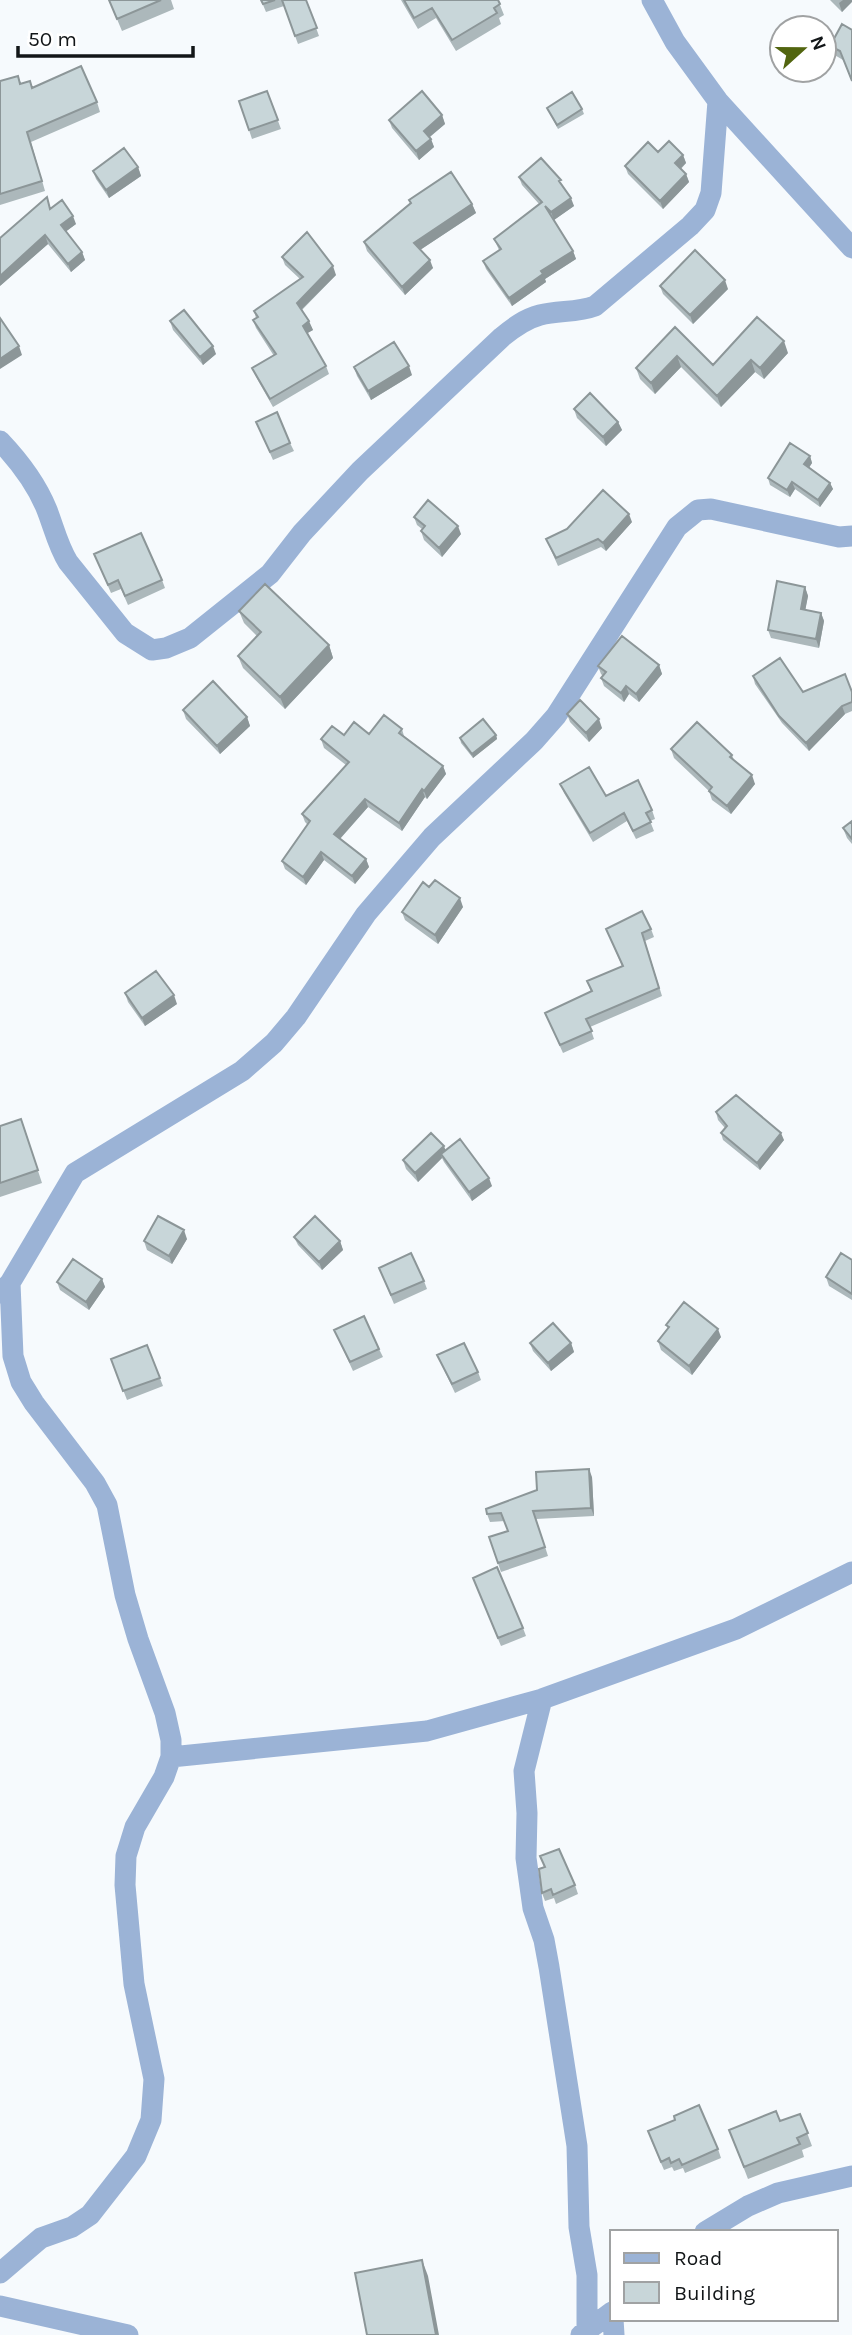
<svg xmlns="http://www.w3.org/2000/svg" width="852" height="2335" viewBox="0 0 852 2335" font-family="Karla,sans-serif">
  <style>
    .lines { fill: none; stroke-linecap: round; stroke-linejoin: round }
    .minor { stroke: #9bb3d6; stroke-width: 21 }
    .wall { fill: #acb8bb }
    .shaded-wall { fill: #8c9698 }
    .building { fill: #c8d6d9; stroke: #8c9698; stroke-width: 2 }
  </style>
  <rect width="100%" height="100%" fill="#f6fafd"/>
  <g class="lines">
    <!-- minor -->
    <path class="minor" d="M652,0L675,42L718,101L852,248
      M0,441C19,461 37,485 47,510C54,528 58,546 68,562L125,633L152,650L166,648L190,638L270,574L302,533L360,471L502,337C514,327 525,319 540,315C558,310 577,313 595,306L690,226L705,210L711,193L718,101
      M0,1293L10,1283L75,1173L242,1071L274,1043L296,1017L366,914L432,837L534,741L556,716L677,527L698,510L711,509L839,537L852,536
      M542,1699L524,1771L527,1813L526,1858L533,1908L544,1940L549,1967L577,2146L579,2227L587,2275V2330
      M171,1757L427,1731L542,1699L736,1629L852,1572
      M705,2232L748,2206L778,2193L852,2176
      M0,2273L41,2238L72,2227L90,2215L136,2156L151,2120L154,2079L134,1984L125,1885L126,1856L135,1827L164,1777L171,1757V1740L165,1713L138,1639L125,1595L107,1505L95,1483L34,1403L21,1382L13,1356L10,1283
      M0,2306L128,2335
      M613,2319L614,2335
      M581,2335L612,2312"/>
  </g>
  <!-- wall -->
  <path class="wall" d="M109,0H171L174,9L122,31Z
    M261,0H306L319,36L298,44L284,6L266,12Z
    M401,0H498L504,15L499,18L501,24L456,51L436,18L418,29Z
    M830,0H852L842,12Z
    M852,30L843,60L833,54L830,46Z
    M18,76L21,83L32,88L97,102L100,112L31,142L45,191L0,205V81Z
    M267,91L281,129L252,139L249,130Z
    M547,108L582,109L584,114L558,129Z
    M442,115L445,124L430,137L434,147L419,160L392,128L389,120Z
    M658,152L683,155L686,163L681,169L686,174L689,182L663,209L628,174L625,166Z
    M138,167L141,176L109,198L96,179L93,171Z
    M519,177L564,188L574,206L554,220L573,251L576,259L545,279L546,282L512,306L486,269L483,261L499,250L494,239L539,204L522,185Z
    M409,200L472,204L476,213L420,250L433,268L405,295L367,251L364,242L410,203Z
    M51,209L76,224L66,231L82,252L85,260L71,272L48,244L0,286Z
    M282,257L336,275L302,310L313,330L307,333L326,366L329,374L273,407L256,377L252,368L274,356L256,328L253,320L256,318L254,311L300,279L285,265Z
    M660,286L728,289L693,324L663,294Z
    M170,321L216,354L203,365L173,330Z
    M675,327L713,365L788,353L764,379L755,372L721,407L681,367L655,394L640,379L636,368Z
    M354,367L412,375L371,400L357,376Z
    M574,409L618,422L622,430L606,446L577,418Z
    M256,422L290,443L294,451L273,460Z
    M810,456L812,463L809,467L830,483L833,489L820,507L795,489L790,497L770,485L768,478Z
    M414,517L461,534L442,557L424,540L421,531L422,529L417,525Z
    M632,522L606,551L601,547L558,566L546,539Z
    M94,554L162,580L165,588L128,605L121,589L111,593Z
    M805,587L808,596L805,610L821,613L824,621L819,648L771,638L768,630Z
    M239,611L329,645L333,658L285,709L243,668L238,656L257,636L244,623Z
    M659,665L662,674L639,702L629,694L624,702L604,686L601,678L603,676L601,674L598,666Z
    M753,676L803,692H852V711L845,714L809,751L782,723L755,684Z
    M183,710L247,717L250,726L220,754L186,719Z
    M567,714L602,728L589,742L570,722Z
    M402,729L404,736L443,766L446,774L427,799L425,797L402,831L368,807L340,839L366,859L369,867L355,884L324,860L306,885L285,869L282,861L308,825L305,822L302,814L346,765L324,748L321,739L344,735L369,734Z
    M496,735L497,739L473,758L461,743L460,738Z
    M671,749L732,755L734,760L755,784L731,814L712,800L709,791L674,758Z
    M560,784L606,796L652,810L655,819L650,821L654,831L636,839L627,821L593,842L564,793Z
    M852,821V844L847,838L843,828Z
    M429,887L463,907L438,944L405,920L402,912Z
    M606,929H651L654,937L645,941L662,996L590,1027L594,1039L563,1053L545,1013L591,992L587,981L622,966Z
    M125,993L177,1004L145,1026L128,1002Z
    M716,1112L784,1140L760,1170L723,1140L721,1133L725,1128L718,1120Z
    M21,1119L42,1183L0,1197V1126Z
    M445,1150L492,1186L472,1201L444,1162L442,1158L418,1182L406,1169L403,1160Z
    M294,1237L340,1241L343,1250L322,1270L298,1245Z
    M187,1239L172,1264L147,1250L144,1241Z
    M852,1260V1300L829,1286L826,1277Z
    M379,1268L424,1281L427,1289L394,1304Z
    M102,1279L105,1287L89,1310L60,1290L57,1282Z
    M666,1325L721,1337L692,1375L661,1350L658,1341L668,1329Z
    M334,1330L379,1349L383,1357L353,1371Z
    M530,1343H571L574,1352L551,1371L533,1351Z
    M147,1345L163,1386L127,1400L111,1359Z
    M437,1355L478,1372L481,1380L455,1393Z
    M592,1477L594,1516L536,1519L548,1556L501,1572L489,1537L508,1531L505,1521L490,1522L487,1514Z
    M476,1586L523,1628L526,1636L501,1646Z
    M539,1869L575,1885L578,1894L556,1904L554,1898L545,1901L542,1893Z
    M800,2114L812,2146L802,2150L804,2157L748,2179L729,2130L780,2121Z
    M651,2140L718,2149L721,2158L685,2173L683,2168L674,2171L672,2167L664,2170Z"/>
  <!-- shaded-wall -->
  <path class="shaded-wall" d="M843,0H852V2L842,12L839,3Z
    M442,115L445,124L427,139L424,131Z
    M431,139L434,147L419,160L416,151Z
    M683,155L686,163L678,171L675,163Z
    M138,167L141,176L109,198L106,190Z
    M686,174L689,182L663,209L660,201Z
    M571,198L574,206L554,220L551,212Z
    M472,204L476,213L417,252L414,243Z
    M73,216L76,224L64,233L61,225Z
    M45,235L48,244L0,286V276Z
    M573,251L576,259L545,279L546,282L512,306L509,298L541,271Z
    M82,252L85,260L71,272L68,264Z
    M430,260L433,268L405,295L402,287Z
    M333,266L336,275L300,311L297,303Z
    M725,280L728,289L693,324L690,315Z
    M309,321L313,330L306,334L303,326Z
    M784,341L788,353L764,379L760,368Z
    M19,346L22,355L0,369V359Z
    M213,346L216,354L203,365L200,357Z
    M677,356L681,367L655,394L651,383Z
    M751,360L755,372L721,407L717,396Z
    M409,366L412,375L371,400L368,391Z
    M618,422L622,430L606,446L603,437Z
    M810,456L812,463L807,471L804,464Z
    M792,482L795,489L790,497L787,490Z
    M830,483L833,489L820,507L818,500Z
    M629,514L632,522L606,551L603,543Z
    M458,526L461,534L442,557L439,548Z
    M805,587L808,596L804,617L801,609Z
    M821,613L824,621L819,648L816,639Z
    M329,645L333,658L285,709L280,697Z
    M659,665L662,674L639,702L636,694Z
    M626,686L629,694L624,702L621,693Z
    M842,706L845,714L809,751L806,743Z
    M247,717L250,726L220,754L217,746Z
    M599,719L602,728L589,742L586,733Z
    M496,735L497,739L473,758L472,754Z
    M443,766L446,774L427,799L424,791Z
    M752,775L755,784L731,814L727,806Z
    M422,789L425,797L402,831L399,823Z
    M365,799L368,807L337,842L334,834Z
    M321,852L324,860L306,885L303,877Z
    M366,859L369,867L355,884L352,876Z
    M460,898L463,907L438,944L435,935Z
    M174,995L177,1004L145,1026L142,1018Z
    M781,1133L784,1140L760,1170L757,1163Z
    M444,1146L447,1154H441L442,1158L418,1182L415,1173Z
    M489,1178L492,1186L472,1201L469,1192Z
    M184,1230L187,1239L172,1264L169,1256Z
    M340,1241L343,1250L322,1270L319,1262Z
    M102,1279L105,1287L89,1310L86,1302Z
    M718,1329L721,1337L692,1375L689,1366Z
    M571,1343L574,1352L551,1371L548,1363Z
    M589,1469L592,1477L594,1516L591,1508Z
    M422,2260L428,2276L439,2335H436Z"/>
  <!-- building -->
  <path class="building" d="M109,0H161L117,19Z
    M261,0H275L263,4Z
    M282,0H306L317,28L295,36Z
    M404,0H498L500,4L494,8L497,13L452,40L432,8L414,18Z
    M842,24L852,30V81L840,51L830,46Z
    M81,66L97,102L27,132L42,181L0,194V81L18,76L20,84L30,81L32,88Z
    M267,91L278,120L249,130L239,101Z
    M422,91L442,115L424,131L431,139L416,151L389,120Z
    M572,92L582,109L557,125L547,108Z
    M669,141L683,155L675,163L686,174L660,201L625,166L648,142L658,152Z
    M124,148L138,167L106,190L93,171Z
    M541,158L561,180L559,181L571,198L551,212L545,206L573,251L541,271L543,274L509,298L483,261L501,249L494,239L542,202L519,177Z
    M451,172L472,204L414,243L430,260L402,287L364,242L411,203L409,200Z
    M47,197L50,209L62,200L73,216L61,225L82,252L68,264L45,235L0,276V238Z
    M307,232L333,266L297,303L309,321L303,326L326,366L270,399L252,368L276,354L253,320L258,317L254,311L303,277L282,257Z
    M695,250L725,280L690,315L660,286Z
    M184,310L213,346L200,357L170,321Z
    M757,317L784,341L760,368L751,360L717,396L677,356L651,383L636,368L675,327L713,365Z
    M0,318L19,346L0,359Z
    M394,342L409,366L368,391L354,367Z
    M590,393L618,422L603,437L574,409Z
    M277,412L290,443L270,452L256,422Z
    M790,443L810,456L804,464L830,483L818,500L792,482L787,490L768,478Z
    M603,490L629,514L603,543L598,539L556,558L546,539L567,529Z
    M428,500L458,526L439,548L421,531L425,526L414,517Z
    M141,533L162,580L125,596L118,580L108,585L94,554Z
    M777,581L805,587L801,609L821,613L816,639L768,630Z
    M265,584L329,645L280,697L238,656L261,632L239,611Z
    M622,636L659,665L636,694L626,686L621,693L601,678L606,672L598,666Z
    M780,658L803,692L845,674L852,692V702L842,706L806,743L779,716L753,676Z
    M213,681L247,717L217,746L183,710Z
    M580,700L599,719L586,733L567,714Z
    M384,715L402,729L399,733L443,766L424,791L422,789L399,823L365,799L334,834L366,859L352,876L321,852L303,877L282,861L310,821L302,814L349,762L321,739L332,726L344,735L354,722L369,734Z
    M483,719L496,735L472,754L460,738Z
    M697,722L732,755L730,757L752,775L727,806L709,791L712,787L671,749Z
    M589,767L606,796L638,780L652,810L646,813L651,822L633,831L624,813L590,833L560,784Z
    M852,821V839L843,828Z
    M435,880L460,898L435,935L402,912L423,882L429,887Z
    M642,911L651,929L642,933L659,988L586,1019L592,1031L560,1045L545,1013L592,991L587,981L623,966L606,929Z
    M156,971L174,995L142,1018L125,993Z
    M736,1095L781,1133L757,1163L721,1133L727,1126L716,1112Z
    M21,1119L38,1170L0,1183V1126Z
    M431,1133L444,1146L415,1173L403,1160Z
    M460,1139L489,1178L469,1192L441,1154Z
    M158,1216L184,1230L169,1256L144,1241Z
    M315,1216L340,1241L319,1262L294,1237Z
    M411,1253L424,1281L391,1295L379,1268Z
    M841,1253L852,1260V1294L826,1277Z
    M73,1259L102,1279L86,1302L57,1282Z
    M684,1302L718,1329L689,1366L658,1341L669,1327L666,1325Z
    M364,1316L379,1349L350,1362L334,1330Z
    M553,1323L571,1343L548,1363L530,1343Z
    M464,1343L478,1372L452,1384L437,1355Z
    M147,1345L160,1378L123,1391L111,1359Z
    M589,1469L591,1508L533,1511L545,1547L498,1563L489,1537L508,1531L501,1513L487,1514L486,1509L537,1490L536,1472Z
    M497,1567L523,1628L498,1638L473,1578Z
    M559,1849L575,1885L553,1895L551,1889L542,1893L539,1869L545,1867L540,1856Z
    M699,2105L718,2149L682,2165L679,2159L671,2163L669,2158L661,2162L648,2131L675,2120L674,2116Z
    M776,2111L780,2121L800,2114L808,2133L797,2138L800,2144L744,2167L729,2130Z
    M422,2260L436,2335H367L355,2273Z"/>
  <!-- legend -->
  <rect x="610" y="2230" width="228" height="91" fill="#ffffff" stroke="#a0a2a3" stroke-width="2"/>
  <rect x="624" y="2253" width="35" height="10" fill="#9bb3d6" stroke="#a0a2a3" stroke-width="2"/>
  <text x="674" y="2265" font-size="21" fill="#121618">Road</text>
  <rect x="624" y="2282" width="35" height="21" fill="#c8d6d9" stroke="#a0a2a3" stroke-width="2"/>
  <text x="674" y="2300" font-size="21" fill="#121618">Building</text>
  <!-- north arrow -->
  <g transform="translate(803 49) rotate(69)"><circle r="33" fill="#ffffff" stroke="#a0a2a3" stroke-width="2"/>
  <path d="M0-5L12 26L0 18L-12 26Z" fill="#52650f"/>
  <text y="-10" font-size="19" font-weight="bold" text-anchor="middle" fill="#121618">N</text>
  </g>
  <!-- scale -->
  <path d="M18 46v10h175v-10" fill="none" stroke="#121618" stroke-width="3.5"/>
  <text x="28" y="46" font-size="21" fill="#121618" stroke="#ffffff" stroke-width="5" paint-order="stroke">50 m</text>
</svg>
